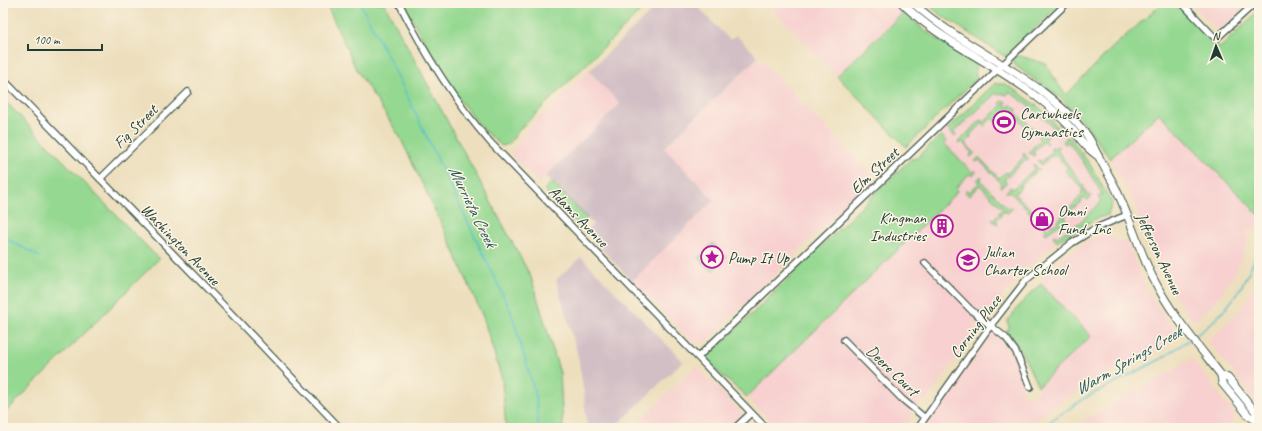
<svg xmlns="http://www.w3.org/2000/svg" width="1262" height="431" viewBox="0 0 1262 431" font-family="Caveat,sans-serif">
  <style>
    .built { fill: #f7d0cf }
    .industrial { fill: #d2bec5 }
    .green { fill: #94d891; stroke: #5a8a62 }
    .lines { fill: none; stroke-linecap: round; stroke-linejoin: round }
    .stream { stroke: #52becc; stroke-width: 1.5 }
    .minor-casing { stroke: #3e5549; stroke-width: 8 }
    .major-casing { stroke: #3e5549; stroke-width: 9 }
    .minor { stroke: #fff; stroke-width: 5.5 }
    .major { stroke: #fff; stroke-width: 7 }
    .labels { text-anchor: middle; stroke-width: 3; stroke-linejoin: round; paint-order: stroke }
    .poi-label { font-size: 16px; fill: #1f3d34; stroke: #fcf5e5; text-anchor: start }
    .street-label { font-size: 16px; fill: #1f3d34; stroke: #fcf5e5 }
    .water-label { font-size: 17px; font-style: italic; fill: #2c5d5a; stroke: #fcf5e5 }
  </style>
  <rect width="100%" height="100%" fill="#fcf5e5"/>
  <filter id="ink" filterUnits="userSpaceOnUse"><feTurbulence type="fractalNoise" baseFrequency=".025" numOctaves="2"/><feDisplacementMap in="SourceGraphic" scale="8" xChannelSelector="R" yChannelSelector="G"/><feConvolveMatrix kernelMatrix="1 2 1 2 8 2 1 2 1" color-interpolation-filters="sRGB"/></filter>
  <filter id="wash" filterUnits="userSpaceOnUse"><feTurbulence type="fractalNoise" baseFrequency=".012" numOctaves="4" result="noise"/><feDisplacementMap in="SourceGraphic" scale="16" xChannelSelector="R" yChannelSelector="G"/><feGaussianBlur stdDeviation="0.9" result="paint"/><feColorMatrix in="noise" values="0 0 0 0 0 0 0 0 0 0 0 0 0 0 0 0 0 1.4 0 .05"/><feComposite in="paint" operator="in"/></filter>
  <g filter="url(#wash)">
    <rect width="100%" height="100%" fill="#eddfbd"/>
    <!-- built -->
    <path class="built" d="M766,3H891L901,14L837,76Z
      M1191,3H1250L1224,28L1218,29L1215,28Z
      M758,57L874,177L705,343L704,342H694L693,343L632,281L714,200L664,149Z
      M589,71L620,104L539,183L513,157L511,153L528,129Z
      M995,83L997,84H1005L1030,101L1056,124L1070,138L1089,163L1107,193L1112,203L1108,215L1095,219L1057,242L1026,270L991,308L982,313L976,321V331L926,401L919,402L911,412L910,422L907,428H776L747,397L954,195L917,158Z
      M1159,113L1259,215V223L1254,228L1245,234L1249,238L1242,258L1232,278L1215,302L1193,322L1175,296L1160,270L1132,199L1111,159Z
      M1108,232L1110,237L1118,240L1125,241L1126,240L1137,269L1150,295L1179,337L1151,353L1105,374L1022,428H924L993,332L1003,342L1015,358L1022,372V393L1028,397L1035,396L1038,391V386L1091,336L1041,284L1050,268L1082,244Z
      M1259,281V405L1208,341L1239,311Z
      M1192,359L1235,414L1232,421L1233,428H1065L1071,424L1072,427L1136,390L1167,374Z
      M696,366L756,428H632Z"/>
    <!-- industrial -->
    <path class="industrial" d="M660,3H694L730,40L736,35L758,57L664,148L714,200L632,281L585,232L593,224L546,176L620,104L589,71Z
      M581,257L683,361L614,428H587L584,393L578,356L556,280Z"/>
    <!-- green -->
    <path class="green" d="M326,3H384L531,277L560,373L563,428H506L502,379L483,317L450,242L400,137L355,67Z
      M404,3H649L519,130L509,144L502,146L489,135L473,117L456,95L437,67Z
      M926,3H1061L1006,56H1004L941,15Z
      M1163,3H1177L1220,48L1259,10V215L1159,113L1110,159L1086,125L1062,99L1013,64V60L1017,55L1046,64L1057,83L1066,95L1115,45Z
      M904,12L925,31L977,64L975,66L976,76L978,77L906,147L837,76Z
      M995,83L997,84H1005L1017,91L1041,109L1058,127L1052,132L1051,129L1053,127C1040,114 1025,102 1009,92L1007,95L1000,93L998,95L996,93L954,132L956,135L954,136L948,129Z
      M3,99L159,259L3,415Z
      M1003,100L1006,102L1005,105L1008,107L1011,105L1017,109L1016,113L1044,137L1048,136V137L1045,140L1047,143L1046,144L1043,142L1033,152L1035,155L1033,156L1029,152L1040,140L1038,138L1039,136L1027,124L1025,126L1017,118L1006,128L1004,126L1001,128L992,118L984,126L982,124L970,135L971,137L965,143L975,153L971,157L970,155L972,153L962,142L959,144L958,142L981,120L984,122L1002,105L1000,102Z
      M941,135L947,142L945,144L972,172L975,170L976,172L973,176L969,174L956,188L957,191L954,195L747,397L710,365L707,360L708,357L886,183L911,159L917,158Z
      M1067,137L1070,138L1089,163L1112,203L1108,215L1095,219L1057,242L1053,236L1055,235L1057,237L1079,223L1101,201L1098,197L1102,194L1082,160L1068,142L1065,144L1063,142Z
      M1058,146L1059,148L1057,150L1083,185L1087,195L1091,196L1088,200L1085,198L1065,216L1066,220L1046,234L1044,232L1047,229L1039,222L1036,223L1035,222L1039,219L1048,228L1052,223L1054,225L1082,195V188L1065,171L1068,168L1056,156L1055,157L1052,155L1041,165L1038,161L1039,160L1042,162L1052,151L1050,148L1052,147L1054,148Z
      M1024,153L1029,160L1026,159L1004,180L1006,183L1001,188L1000,186L1002,184L979,160L977,162L975,161L979,157L999,178L1006,172L1007,173L1024,157L1023,155Z
      M1034,164L1040,171L1037,170L1020,186L1021,187L1015,194L1035,213V216L1031,218L1030,217L1032,215L1009,191L1007,193L1006,192L1010,187L1013,189L1035,168L1033,166Z
      M981,176L982,178L980,180L1009,209L1012,207V208L1008,213L1005,211L996,220L998,222L997,224L992,220L1003,209L980,185L969,196L965,192L967,190L969,192L979,183L977,180Z
      M552,182L587,218L580,225L577,224L545,191V189Z
      M713,243L727,257L712,271L698,258Z
      M1041,284L1091,336L1038,386L1020,349L1006,334L1009,326L1007,321L1025,299Z"/>
    <g class="lines">
      <!-- stream -->
      <path class="stream" d="M360,3L396,73L511,312L536,396L538,428
        M3,237L40,257
        M1195,336C1228,313 1246,285 1259,247
        M1040,428L1085,398L1161,359L1190,339"/>
    </g>
  </g>
  <g filter="url(#ink)">
    <g class="lines">
      <!-- minor casing -->
      <g class="minor-casing">
        <path id="minor" d="M399,3C425,54 452,98 489,141L766,428
          M1182,3L1216,39L1255,3
          M3,79L224,306L340,428
          M100,179L188,92
          M925,263L970,309L1006,338L1016,352L1030,387
          M844,340L902,399L925,418
          M698,357L1067,3
          M735,428L751,413
          M918,428L991,325L1026,280L1072,243L1096,228L1127,215
          M1252,428L1259,423"/>
      </g>
      <!-- major casing -->
      <g class="major-casing">
        <path id="major" d="M902,3C941,42 994,63 1037,97C1050,106 1062,118 1073,130C1082,141 1086,148 1098,156
          M913,3C967,52 1041,75 1086,134C1092,141 1094,149 1099,157C1104,168 1111,178 1116,189C1130,218 1139,250 1153,278C1171,314 1197,344 1221,375L1222,383L1249,416L1259,422
          M1221,375L1228,378L1255,411L1259,421"/>
      </g>
      <!-- minor -->
      <use href="#minor" class="minor"/>
      <!-- major -->
      <use href="#major" class="major"/>
    </g>
  </g>
  <!-- icons -->
  <defs>
    <g id="stadium-ring" transform="scale(1.15)"><circle r="9.5" fill="#fcf5e5" stroke="#b5179e" stroke-width="1.5"/><path d="M0-5a6.5 5 0 1 0 0 10a6.5 5 0 1 0 0-10ZM-3.5-1.8h7v3.6h-7Z" fill="#b5179e"/></g>
    <g id="shop-ring" transform="scale(1.15)"><circle r="9.5" fill="#fcf5e5" stroke="#b5179e" stroke-width="1.5"/><path d="M-5-2.5h2.3a2.7 3.5 0 0 1 5.4 0H5L5.5 6h-11ZM-1.5-2.5h3a1.5 2.3 0 0 0-3 0Z" fill="#b5179e"/></g>
    <g id="building-ring" transform="scale(1.15)"><circle r="9.5" fill="#fcf5e5" stroke="#b5179e" stroke-width="1.5"/><path d="M-4-6H4V6H1V3H-1V6H-4ZM-2.5-4.3h1.7v1.8h-1.7ZM.8-4.3h1.7v1.8H.8ZM-2.5-1h1.7V.8h-1.7ZM.8-1h1.7V.8H.8Z" fill="#b5179e"/></g>
    <g id="sight-ring" transform="scale(1.15)"><circle r="9.5" fill="#fcf5e5" stroke="#b5179e" stroke-width="1.5"/><path d="M0-6L1.8-2.2L6-1.7L2.9 1.2L3.7 5.4L0 3.3L-3.7 5.4L-2.9 1.2L-6-1.7L-1.8-2.2Z" fill="#b5179e"/></g>
    <g id="school-ring" transform="scale(1.15)"><circle r="9.5" fill="#fcf5e5" stroke="#b5179e" stroke-width="1.5"/><path d="M0-5L7-2L0 1L-7-2ZM-4 1L0 2.5L4 1V4Q0 6-4 4Z" fill="#b5179e"/></g>
  </defs>
  <g fill-rule="evenodd">
    <use href="#stadium-ring" x="1004" y="122"/>
    <use href="#shop-ring" x="1042" y="219"/>
    <use href="#building-ring" x="942" y="226"/>
    <use href="#sight-ring" x="712" y="257"/>
    <use href="#school-ring" x="968" y="260"/>
  </g>
  <g class="labels">
    <!-- poi labels -->
    <g class="poi-label">
      <text x="1020" y="119">Cartwheels<tspan x="1020" dy="18">Gymnastics</tspan></text>
      <text x="1058" y="216">Omni<tspan x="1058" dy="18">Fund, Inc</tspan></text>
      <text x="926" y="223" text-anchor="end">Kingman<tspan x="926" dy="18">Industries</tspan></text>
      <text x="984" y="257">Julian<tspan x="984" dy="18">Charter School</tspan></text>
      <text x="728" y="263">Pump It Up</text>
    </g>
    <!-- street labels -->
    <g class="street-label">
      <text transform="translate(135 126) rotate(-45)" y="6">Fig Street</text>
      <text transform="translate(874 170) rotate(-43)" y="6">Elm Street</text>
      <text transform="translate(579 216) rotate(46)" y="6">Adams Avenue</text>
      <text transform="translate(181 244) rotate(46)" y="6">Washington Avenue</text>
      <text transform="translate(1160 253) rotate(65)" y="6">Jefferson Avenue</text>
      <text transform="translate(975 326) rotate(-53)" y="6">Corning Place</text>
      <text transform="translate(893 370) rotate(44)" y="6">Deere Court</text>
    </g>
    <!-- water labels -->
    <g class="water-label">
      <text transform="translate(473 206) rotate(64)" y="6">Murrieta Creek</text>
      <text transform="translate(1128 360) rotate(-30)" y="6">Warm Springs Creek</text>
    </g>
  </g>
  <!-- margin -->
  <rect width="1262" height="431" fill="none" stroke="#fcf5e5" stroke-width="16"/>
  <!-- north arrow -->
  <g transform="translate(1216 46) rotate(358)" stroke="#fcf5e5" stroke-width="3" paint-order="stroke">
  <path d="M0-3L7 15L0 10L-7 15Z" fill="#1f3d34"/>
  <text y="-6" font-size="11" font-weight="bold" text-anchor="middle" fill="#1f3d34">N</text>
  </g>
  <!-- scale -->
  <path d="M28 44v6h74v-6" fill="none" stroke="#1f3d34" stroke-width="2"/>
  <text x="34" y="44" font-size="12" fill="#1f3d34" stroke="#fcf5e5" stroke-width="3" paint-order="stroke">100 m</text>
</svg>
